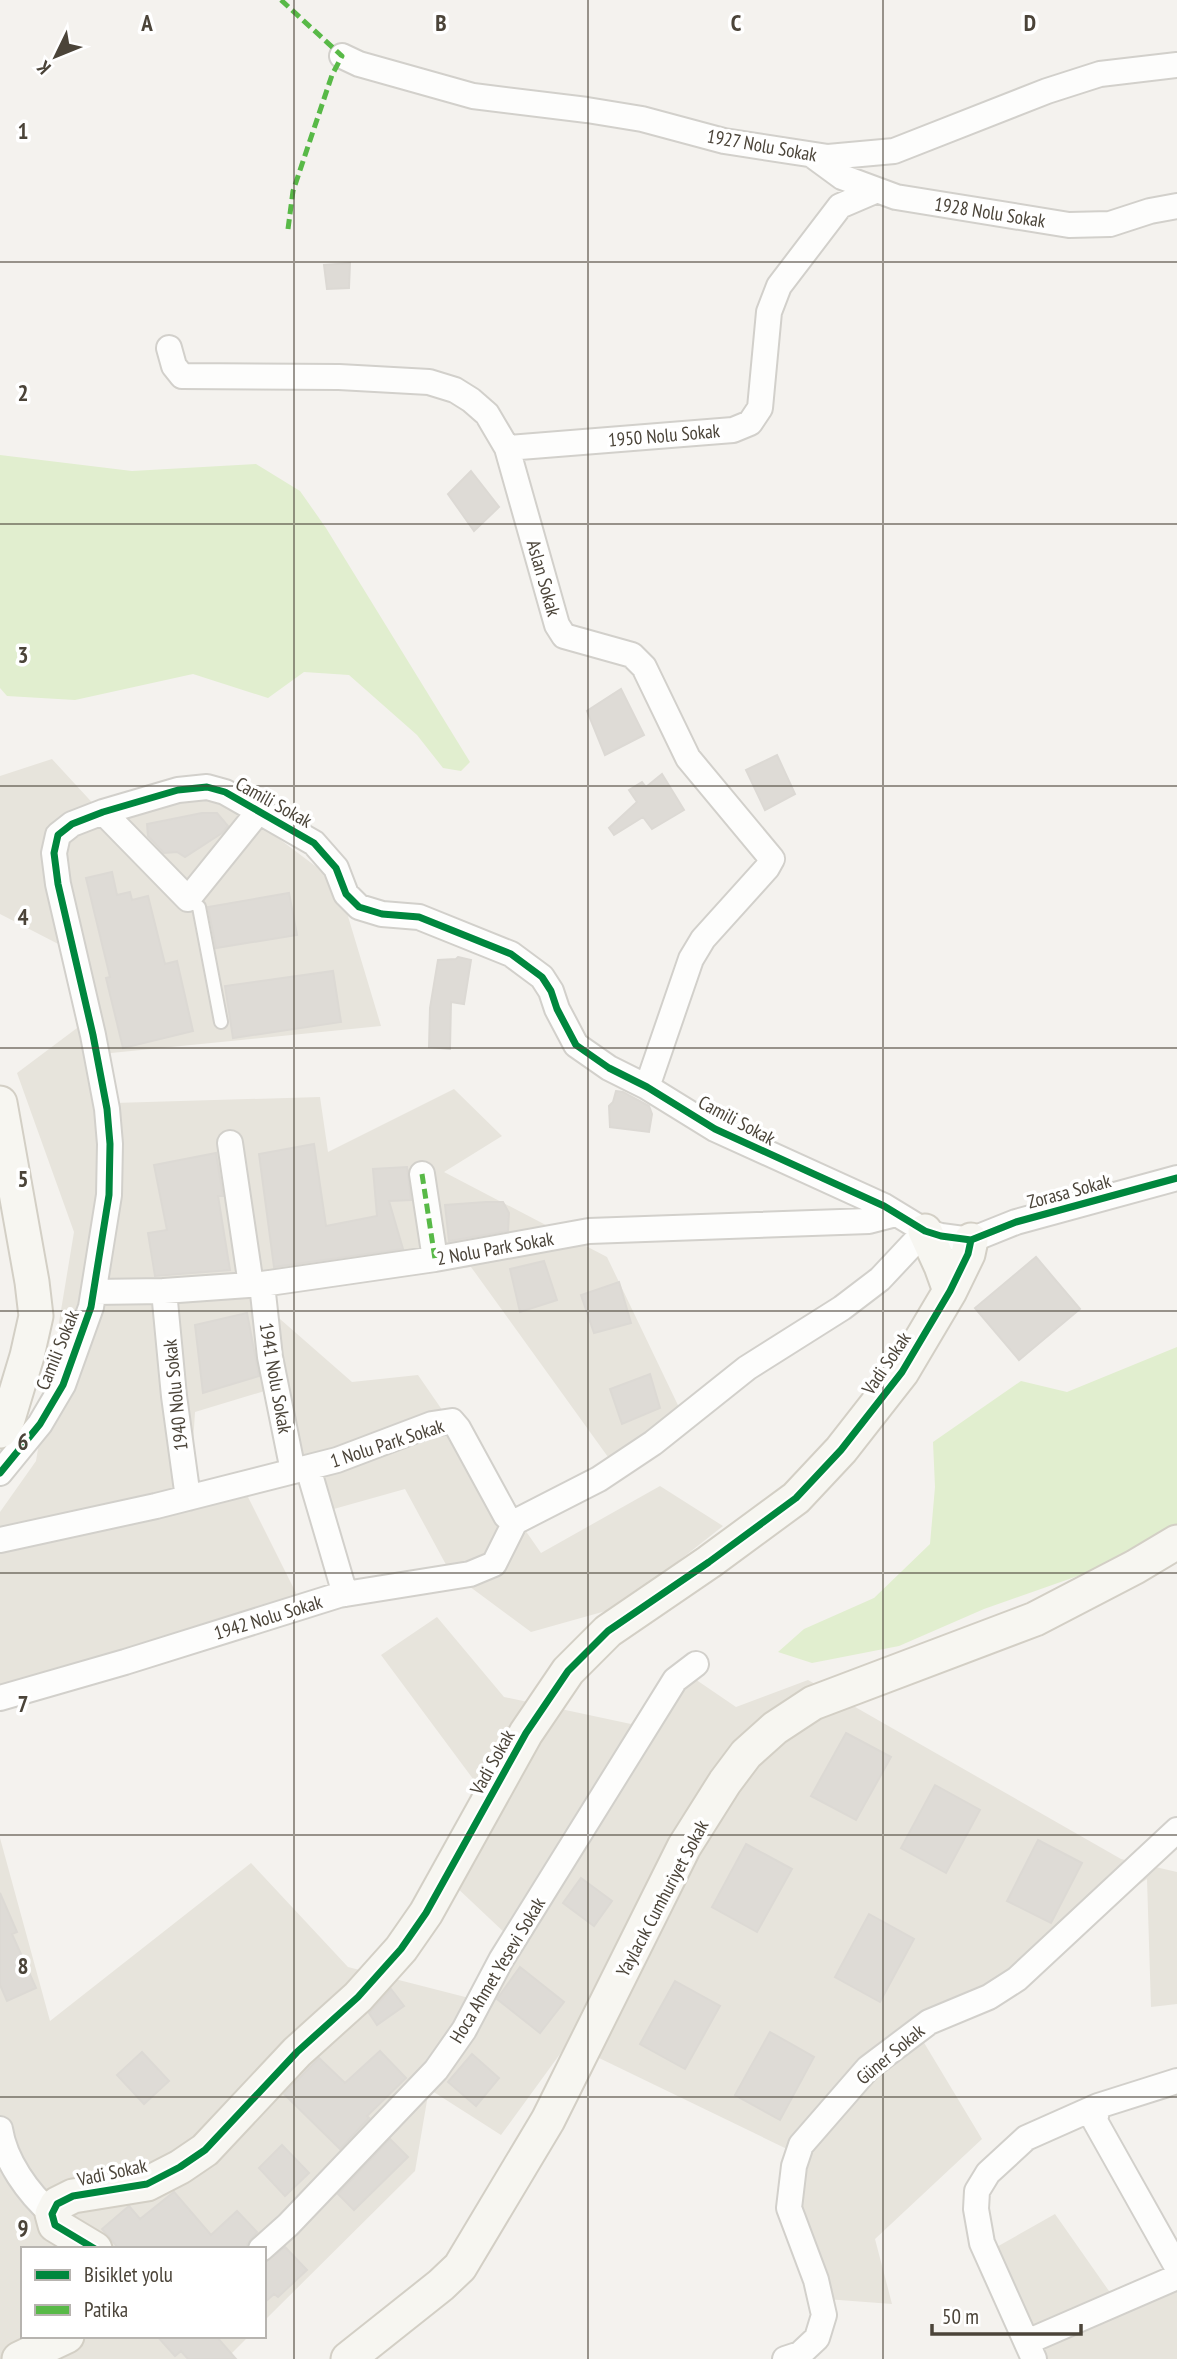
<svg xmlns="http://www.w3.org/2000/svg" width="1177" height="2359" viewBox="0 0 1177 2359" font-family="'PT Sans Narrow',sans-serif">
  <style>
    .residential { fill: #e7e4dc }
    .green { fill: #e1eecf }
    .building { fill: #dedbd6; stroke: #dcd9d4; stroke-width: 2 }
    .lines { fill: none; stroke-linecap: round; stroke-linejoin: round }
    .lane-casing { stroke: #d2d0cb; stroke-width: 16 }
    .street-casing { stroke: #d2d0cb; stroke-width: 28 }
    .secondary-casing { stroke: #d3cfc5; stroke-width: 37 }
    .lane { stroke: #fdfdfc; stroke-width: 12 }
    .street { stroke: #fdfdfc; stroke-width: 24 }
    .secondary { stroke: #f7f6f1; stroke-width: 33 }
    .quiet { stroke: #58b947; stroke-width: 5; stroke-dasharray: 10 5; stroke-linecap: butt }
    .cycleway-casing { stroke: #fff; stroke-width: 11 }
    .cycleway { stroke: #00873e; stroke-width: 7 }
    .grid { fill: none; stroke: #4b4439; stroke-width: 2; stroke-opacity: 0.55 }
    .labels { text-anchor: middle; stroke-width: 7; stroke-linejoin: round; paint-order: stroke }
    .street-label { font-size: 19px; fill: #4b4439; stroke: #fff }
    .grid-label { font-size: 23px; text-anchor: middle; font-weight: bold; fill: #4b4439; stroke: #fff; stroke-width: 7; stroke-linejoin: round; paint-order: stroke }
  </style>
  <rect width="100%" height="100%" fill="#f4f2ee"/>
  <!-- residential -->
  <path class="residential" d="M52,759L99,810L206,784L338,883L381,1026L101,1054L114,1103L320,1097L328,1152L454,1089L502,1136L444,1172L607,1257L687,1424L608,1457L471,1267L256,1298L352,1382L418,1375L541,1553L660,1486L723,1526L620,1607L531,1632L450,1572L405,1489L316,1514L268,1390L195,1412L190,1492L243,1487L298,1597L0,1707V1512L36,1461L74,1232L17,1073L77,1028L68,949L0,914V776Z
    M437,1617L504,1697L631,1724L673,1664L736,1707L808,1680L1121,1859L1177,1872V2004L1151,2007L1147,1879L1076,1927L923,2041L982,2139L875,2239L892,2304L826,2299L787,2222V2149L568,2043L501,2135L429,2089L415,2171L264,2321V2249H23V2336H249L226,2359H0V1838L50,2021L251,1863L348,1967L473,1999L507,1935L453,1884L482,1791L381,1655Z
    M1055,2214L1109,2291L1177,2281V2359H1019L986,2253Z"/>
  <!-- green -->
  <path class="green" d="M0,455L132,471L256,464L300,491L326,528L470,762L461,771L443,768L417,735L349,675L304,672L268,698L193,674L75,700L7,696L0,688Z
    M1177,1347V1541L984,1609L899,1646L812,1663L778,1652L804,1629L874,1598L930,1544L935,1487L933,1442L1021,1381L1067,1392Z"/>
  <!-- building -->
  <path class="building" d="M350,263L349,288L327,289L324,265Z
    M471,471L499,507L474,531L448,494Z
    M621,689L644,735L605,755L587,711Z
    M777,755L795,794L765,810L746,770Z
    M662,774L684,810L652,829L643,817L614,835L609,828L637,802L629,790L642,782L646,787Z
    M202,813H217L228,826L222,833L185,857L177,852L164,853L148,836L147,824Z
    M112,872L117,895L130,892L132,900L148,896L165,964L177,961L193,1031L123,1048L106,978L110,977L86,878Z
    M289,893L297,935L216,948L208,907Z
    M458,957L471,960L464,1004L451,1002L450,1049L429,1047L430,1008L438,960L456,959Z
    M333,971L341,1022L233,1038L225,986Z
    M616,1091L623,1092L649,1106L652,1114L649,1132L610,1127L609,1106L613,1102Z
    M314,1144L326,1226L377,1216L373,1169L407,1167L411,1200L389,1201L403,1249L274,1267L259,1154Z
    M216,1153L223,1196H218L230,1270L155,1276L148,1233L167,1230L154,1165Z
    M486,1202H503L509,1213L508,1231L449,1241L445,1205Z
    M1036,1257L1080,1309L1019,1360L975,1308Z
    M544,1261L557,1300L520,1312L510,1269Z
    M619,1282L631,1323L594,1333L581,1295Z
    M247,1313L259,1376L203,1393L195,1325Z
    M650,1374L660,1408L622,1424L610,1389Z
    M846,1733L891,1757L856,1820L811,1796Z
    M935,1785L980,1810L946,1873L901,1848Z
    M1038,1840L1082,1863L1051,1923L1007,1901Z
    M746,1844L792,1869L757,1932L712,1907Z
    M581,1878L612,1901L594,1926L563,1903Z
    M0,1893L17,1932L12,1934L36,1988L7,2001L0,1985Z
    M869,1914L914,1939L880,2002L835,1977Z
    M520,1967L564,2002L540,2033L497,1999Z
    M675,1981L720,2006L685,2069L640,2044Z
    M391,1989L404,2006L377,2025L369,2013Z
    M770,2032L814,2057L780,2120L735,2095Z
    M380,2051L406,2078L367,2116L369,2118L340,2149L284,2094L319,2058L345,2083Z
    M142,2052L169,2081L144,2104L117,2075Z
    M472,2054L499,2078L476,2106L448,2082Z
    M390,2139L408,2157L354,2210L338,2194Z
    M282,2145L309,2173L285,2196L259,2168Z
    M174,2192L211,2235L237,2211L257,2232L247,2244V2249H119L102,2229L129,2206L140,2219Z
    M285,2247L307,2270L278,2297L274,2294L264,2303V2263Z
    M157,2336H216L236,2359H188L181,2351L175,2356Z"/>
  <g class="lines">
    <!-- lane casing -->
    <g class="lane-casing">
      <path id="lane" d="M188,899L199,907L221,1022"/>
    </g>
    <!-- street casing -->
    <g class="street-casing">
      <path id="street" d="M342,56L359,64L473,96L587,110L642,119L724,141L828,157L894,151L1047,91L1100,74L1177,65
        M812,155L842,177L896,197L1069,225L1110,224L1150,211L1177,206
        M169,348L174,366L182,376L339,377L429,382L455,390L471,400L487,414L507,448L557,625L564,636L632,655L644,667L688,758L772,859L767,868L703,939L691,959L647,1087
        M507,448L733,430L750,423L760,408L769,312L779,286L840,206L875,191
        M103,812L188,899L259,811
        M230,1143L251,1285
        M422,1174L435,1259
        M262,1284L270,1357L293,1471
        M164,1291L174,1396L188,1498
        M94,1292L164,1291L262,1284L435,1259L589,1231L869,1221L896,1214
        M308,1468L345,1594
        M0,1473L40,1424L63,1385L91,1307L109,1195L110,1144L107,1109L93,1035L58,884L54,853L58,835L72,824L103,812L178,790L207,787L225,792L314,843L336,868L346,894L359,907L382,914L419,917L511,954L542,977L551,991L557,1009L576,1045L609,1068L647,1087L715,1129L884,1206L925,1231L941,1236L971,1240L1016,1222L1177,1178
        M0,1540L156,1506L337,1460L432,1424L452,1421L458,1428L506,1516L515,1522L599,1479L653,1443L747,1368L842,1308L880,1279L925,1231
        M0,1698L125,1662L339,1595L470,1574L494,1564L515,1522
        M1177,2081L1098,2106L1095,2121L1177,2267
        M0,2129C5,2161 28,2193 52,2214
        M261,2249L288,2225L436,2070L464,2030L501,1960L675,1680L696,1664
        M1027,2342L1177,2277
        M785,2359L800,2354L817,2338L824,2315L816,2280L789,2208L794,2166L801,2145L868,2068L929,2022L989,1997L1017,1979L1177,1830
        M1034,2359L982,2243L976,2209L977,2191L988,2173L1026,2138L1098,2106"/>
    </g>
    <!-- secondary casing -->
    <g class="secondary-casing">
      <path id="secondary" d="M0,1103L32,1282L36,1316L27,1356L8,1419L0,1431
        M925,1231L941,1266L950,1291
        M95,2249L55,2225L52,2214L57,2204L73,2196L147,2184L180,2167L205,2150L297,2052L358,1997L401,1949L426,1913L526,1733L568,1671L608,1631L709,1562L796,1498L841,1450L902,1372L950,1291L968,1254L971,1240
        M19,2359L67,2336
        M348,2359L441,2285L460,2267L548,2120L684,1847L725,1782L746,1754L775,1728L813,1703L1035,1619L1135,1567L1177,1542"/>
    </g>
    <!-- lane -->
    <use href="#lane" class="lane"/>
    <!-- street -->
    <use href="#street" class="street"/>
    <!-- secondary -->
    <use href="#secondary" class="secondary"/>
    <!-- quiet -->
    <path class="quiet" d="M281,0L342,56L332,75L293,191L288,229
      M422,1174L435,1259"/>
    <!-- cycleway casing -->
    <g class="cycleway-casing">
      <path id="cycleway" d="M0,1473L40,1424L63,1385L91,1307L109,1195L110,1144L107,1109L93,1035L58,884L54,853L58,835L72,824L103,812L178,790L207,787L225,792L314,843L336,868L346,894L359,907L382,914L419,917L511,954L542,977L551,991L557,1009L576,1045L609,1068L647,1087L715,1129L884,1206L925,1231L941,1236L971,1240L1016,1222L1177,1178
        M95,2249L55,2225L52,2214L57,2204L73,2196L147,2184L180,2167L205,2150L297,2052L358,1997L401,1949L426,1913L526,1733L568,1671L608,1631L709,1562L796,1498L841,1450L902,1372L950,1291L968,1254L971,1240"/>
    </g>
    <!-- cycleway -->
    <use href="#cycleway" class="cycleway"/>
  </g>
  <!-- grid -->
  <path class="grid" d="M294,0V2359M588,0V2359M883,0V2359M0,262H1177M0,524H1177M0,786H1177M0,1048H1177M0,1311H1177M0,1573H1177M0,1835H1177M0,2097H1177"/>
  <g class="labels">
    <!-- street labels -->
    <g class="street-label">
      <text transform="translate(762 145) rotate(10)" y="7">1927 Nolu Sokak</text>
      <text transform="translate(990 212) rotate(9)" y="7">1928 Nolu Sokak</text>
      <text transform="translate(664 435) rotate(-5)" y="7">1950 Nolu Sokak</text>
      <text transform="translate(544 578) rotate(74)" y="7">Aslan Sokak</text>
      <text transform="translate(274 802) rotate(29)" y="7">Camili Sokak</text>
      <text transform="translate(737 1120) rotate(28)" y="7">Camili Sokak</text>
      <text transform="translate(1069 1191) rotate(-15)" y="7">Zorasa Sokak</text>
      <text transform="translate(495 1248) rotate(-10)" y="7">2 Nolu Park Sokak</text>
      <text transform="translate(57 1350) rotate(-68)" y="7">Camili Sokak</text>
      <text transform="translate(886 1363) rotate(-56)" y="7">Vadi Sokak</text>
      <text transform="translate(276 1378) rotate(80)" y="7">1941 Nolu Sokak</text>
      <text transform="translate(175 1395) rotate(-96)" y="7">1940 Nolu Sokak</text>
      <text transform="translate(387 1443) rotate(-18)" y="7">1 Nolu Park Sokak</text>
      <text transform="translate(268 1617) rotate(-17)" y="7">1942 Nolu Sokak</text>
      <text transform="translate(492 1762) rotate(-61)" y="7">Vadi Sokak</text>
      <text transform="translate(662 1898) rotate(-62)" y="7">Yaylacık Cumhuriyet Sokak</text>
      <text transform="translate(497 1970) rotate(-59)" y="7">Hoca Ahmet Yesevi Sokak</text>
      <text transform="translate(890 2054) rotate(-40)" y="7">Güner Sokak</text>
      <text transform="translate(112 2172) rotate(-12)" y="7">Vadi Sokak</text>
    </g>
  </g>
  <g class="grid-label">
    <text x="147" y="31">A</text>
    <text x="441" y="31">B</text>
    <text x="736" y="31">C</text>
    <text x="1030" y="31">D</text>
    <text x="23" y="139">1</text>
    <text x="23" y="401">2</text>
    <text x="23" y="663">3</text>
    <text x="23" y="925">4</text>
    <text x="23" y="1187">5</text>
    <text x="23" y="1450">6</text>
    <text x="23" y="1712">7</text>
    <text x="23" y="1974">8</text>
    <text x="23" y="2236">9</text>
  </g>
  <!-- legend -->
  <rect x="21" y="2247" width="245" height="91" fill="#ffffff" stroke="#b7b4b0" stroke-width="2"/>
  <rect x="35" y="2270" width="35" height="10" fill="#00873e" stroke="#b7b4b0" stroke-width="2"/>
  <text x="84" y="2282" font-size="21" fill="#4b4439">Bisiklet yolu</text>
  <rect x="35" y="2305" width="35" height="10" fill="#58b947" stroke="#b7b4b0" stroke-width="2"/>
  <text x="84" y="2317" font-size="21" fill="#4b4439">Patika</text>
  <!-- north arrow -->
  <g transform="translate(56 56) rotate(227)" stroke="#ffffff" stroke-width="5" paint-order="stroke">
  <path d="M0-5L12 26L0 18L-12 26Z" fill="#4b4439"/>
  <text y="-10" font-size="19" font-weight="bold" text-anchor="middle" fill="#4b4439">K</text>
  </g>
  <!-- scale -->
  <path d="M932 2324v10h149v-10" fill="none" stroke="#4b4439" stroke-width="3.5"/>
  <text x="942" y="2324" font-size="21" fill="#4b4439" stroke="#ffffff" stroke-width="5" paint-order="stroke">50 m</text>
</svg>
